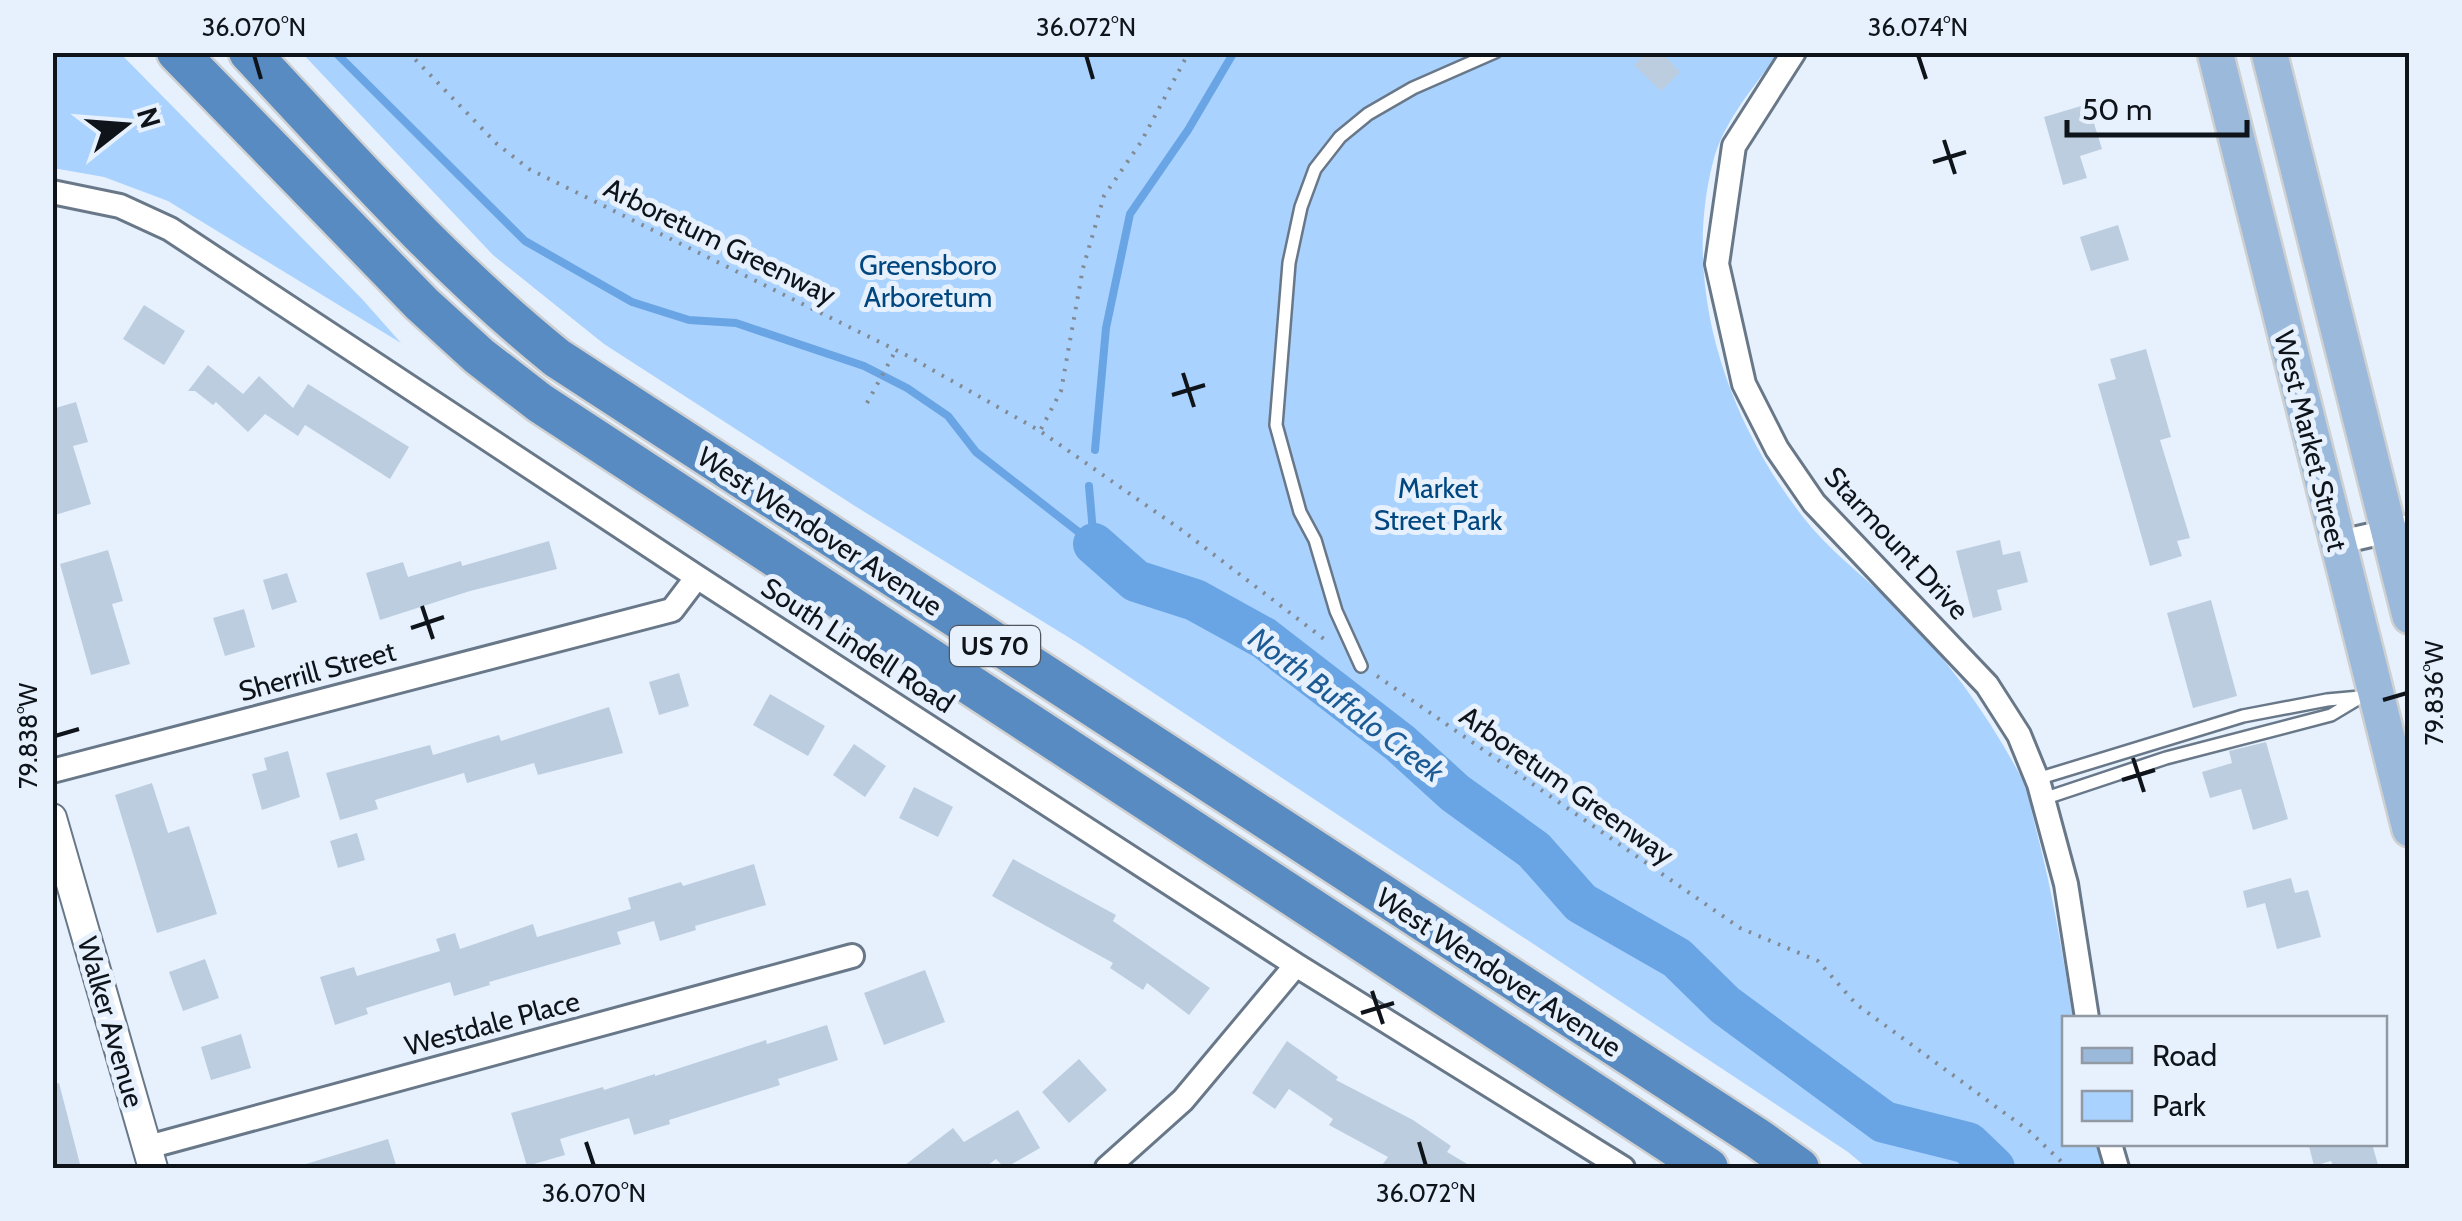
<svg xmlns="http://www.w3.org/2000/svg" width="2462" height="1221" viewBox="0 0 2462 1221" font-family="Cabin,sans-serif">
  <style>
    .green { fill: #aad2fe }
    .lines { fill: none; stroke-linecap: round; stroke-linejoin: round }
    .stream { stroke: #69a5e4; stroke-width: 8 }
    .river { stroke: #69a5e4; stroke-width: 42 }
    .building { fill: #bccde0 }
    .service-casing { stroke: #697889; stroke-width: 16 }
    .minor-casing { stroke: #697889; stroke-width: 28 }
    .tertiary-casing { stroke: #697889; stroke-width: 32 }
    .primary-casing { stroke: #cfd0d1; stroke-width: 40 }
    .motorway-casing { stroke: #cfd0d1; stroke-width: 45 }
    .path { stroke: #828a93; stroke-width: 4; stroke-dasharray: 2.5 8; stroke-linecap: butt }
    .service { stroke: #fff; stroke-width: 11 }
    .minor { stroke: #fff; stroke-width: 22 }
    .tertiary { stroke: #fff; stroke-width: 28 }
    .primary { stroke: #9bb9da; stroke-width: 35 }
    .motorway { stroke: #588bc1; stroke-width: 40 }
    .ticks { fill: none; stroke: #0f141b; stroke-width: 4 }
    .labels { text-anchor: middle; stroke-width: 10; stroke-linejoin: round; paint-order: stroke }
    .shield { fill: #e7f1fd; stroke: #50565f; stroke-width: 2.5 }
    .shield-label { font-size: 25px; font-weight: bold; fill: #0f141b }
    .street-label { font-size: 28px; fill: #0f141b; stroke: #e7f1fd }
    .park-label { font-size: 28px; fill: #00467f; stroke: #e7f1fd }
    .water-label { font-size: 30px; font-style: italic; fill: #1c5a94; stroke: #e7f1fd }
    .neatline { fill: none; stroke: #0f141b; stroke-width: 4 }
    .ticks-label { font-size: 25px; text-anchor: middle; fill: #0f141b }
  </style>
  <rect width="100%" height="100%" fill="#e7f1fd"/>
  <!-- green -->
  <path class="green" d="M52,53H120L363,300L401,343L168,201L104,177L53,168Z
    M302,53H1779C1755,85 1723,122 1713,162C1680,290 1730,430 1812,528C1838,558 1872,583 1900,611C1948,660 1988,715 2020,775C2029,792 2032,815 2037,833C2053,894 2063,956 2073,1018H2064V1144H2098L2105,1168H1867L1848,1152L1081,645L858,508L604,344L493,255Z"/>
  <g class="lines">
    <!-- stream -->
    <path class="stream" d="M335,52L525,241L632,302L689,320L736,323L864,366L907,388L948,416L976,452L1094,544
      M1095,450L1106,328L1130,214L1188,130L1234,52
      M1089,486L1094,544"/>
    <!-- river -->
    <path class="river" d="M1094,544L1136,581L1195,600L1264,638L1400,743L1455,793L1534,850L1581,903L1677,958L1725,1005L1884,1122L1968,1143L1994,1168"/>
  </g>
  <!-- building -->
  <path class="building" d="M1647,52H1661L1680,72L1661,91L1634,65Z
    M2088,104L2102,149L2080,156L2087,178L2063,185L2044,117Z
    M2118,225L2129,260L2091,271L2080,237Z
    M144,305L185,331L164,365L123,339Z
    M2146,349L2171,437L2160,440L2190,538L2177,541L2182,556L2150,566L2098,384L2116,379L2110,359Z
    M208,365L243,394L259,376L293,408L308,384L409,447L390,479L305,425L298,436L265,414L248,432L216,402L213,405L195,391H188Z
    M76,402L88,442L73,446L91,504L52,516V409Z
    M2000,540L2003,555L2020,551L2028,582L1997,590L2002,610L1973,618L1956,551Z
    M549,541L557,569L470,591L380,620L366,573L403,562L408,577L461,561L462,566Z
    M108,550L123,601L112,604L130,664L91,675L60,564Z
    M287,573L297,602L272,610L263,580Z
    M2211,600L2237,696L2193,708L2167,613Z
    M244,609L255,647L225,656L213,618Z
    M679,673L689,706L659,715L649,682Z
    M770,694L825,726L808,756L753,725Z
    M609,707L623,753L538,775L534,763L467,783L464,773L375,800L378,809L340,820L326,773L430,745L433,755L499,735L501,741Z
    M2266,742L2288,819L2253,830L2241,789L2210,798L2202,772L2232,763L2229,751Z
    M854,744L886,766L865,797L833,775Z
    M288,751L300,797L262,810L252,774L267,770L264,758Z
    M152,783L168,833L189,826L217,914L157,933L115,795Z
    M914,787L953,807L938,837L899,818Z
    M357,833L365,860L338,868L330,841Z
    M1013,859L1116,915L1113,921L1210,988L1189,1015L1147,983L1143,990L1110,968L1113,963L992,896Z
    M754,864L766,905L695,926L696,930L660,941L654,921L617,932L621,944L489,982L490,985L454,996L450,982L366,1008L368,1014L335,1025L320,977L354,967L357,976L440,951L436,939L455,933L460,949L533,924L537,937L631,909L628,898L681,882L683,886Z
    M2291,878L2295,893L2308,890L2321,937L2277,949L2265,903L2247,908L2243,891Z
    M205,959L219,998L183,1011L169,972Z
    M925,970L945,1022L884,1045L864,993Z
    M827,1025L838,1060L778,1079L780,1085L669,1120L670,1124L634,1135L629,1118L560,1139L565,1155L527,1166L511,1113L603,1087L604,1090L655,1074V1076L766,1040L767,1044Z
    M241,1034L251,1068L211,1080L201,1047Z
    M1287,1041L1338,1077L1336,1080L1413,1120L1451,1146L1447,1152L1474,1168H1380L1388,1157L1329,1125L1333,1119L1289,1089L1275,1109L1252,1093Z
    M1079,1059L1107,1090L1069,1123L1042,1092Z
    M59,1083L81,1168H52V1084Z
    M1018,1110L1040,1148L1005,1168L996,1159L984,1168H901L953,1128L964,1142Z
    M388,1139L397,1168H307L306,1164Z
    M2319,1144H2372L2379,1168H2334L2331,1161L2314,1166L2309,1146Z"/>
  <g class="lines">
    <!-- service casing -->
    <g class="service-casing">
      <path id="service" d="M1361,666L1336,611L1315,540L1300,512L1276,425L1289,263L1301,207L1315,169L1340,137L1368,114L1413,88L1495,52
        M2037,779L2243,716L2327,700L2371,696
        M2043,799L2166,758L2331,715L2356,700"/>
    </g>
    <!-- minor casing -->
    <g class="minor-casing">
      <path id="minor" d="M1794,52L1734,146L1717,264L1744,384L1777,449L1814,503L1987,685L2019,735L2039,784L2066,884L2087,1018
        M52,192L120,206L170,229L697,577L1296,965L1623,1168
        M2336,543L2410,526
        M52,771L672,610L697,577
        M2110,1144L2117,1168
        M148,1147L852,956
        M1107,1168L1183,1100L1296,965"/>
    </g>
    <!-- tertiary casing -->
    <g class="tertiary-casing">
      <path id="tertiary" d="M52,818L153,1168"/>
    </g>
    <!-- primary casing -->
    <g class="primary-casing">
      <path id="primary" d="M2215,52L2410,829
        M2269,52L2410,616"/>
    </g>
    <!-- motorway casing -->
    <g class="motorway-casing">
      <path id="motorway" d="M177,52L422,304L479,356L540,403L1708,1168
        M249,52C349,159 444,267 557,358L1757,1138L1799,1168"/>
    </g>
    <!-- path -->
    <path class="path" d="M408,52L497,144L529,169L908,356L1040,431L1183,531L1328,642
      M1662,53V52
      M867,403L896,350
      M1041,429L1061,391L1083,268L1104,196L1141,142L1189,52
      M1377,676L1740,928L1818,961L1856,1004L2029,1131L2068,1168"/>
    <!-- service -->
    <use href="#service" class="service"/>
    <!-- minor -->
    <use href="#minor" class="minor"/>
    <!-- tertiary -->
    <use href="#tertiary" class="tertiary"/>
    <!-- primary -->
    <use href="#primary" class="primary"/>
    <!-- motorway -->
    <use href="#motorway" class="motorway"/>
  </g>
  <!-- ticks -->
  <path class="ticks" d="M254,55L261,79M1086,55L1093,79M1918,55L1926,79M1944,140L1955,174M1933,162L1966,152M1183,373L1194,407M1172,395L1205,385M422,606L433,639M411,628L444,617M2383,700L2407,693M55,736L79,729M2133,758L2144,792M2122,780L2155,770M1372,991L1383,1024M1361,1013L1394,1003M586,1142L594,1166M1419,1142L1426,1166"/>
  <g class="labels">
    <!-- shield labels -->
    <rect class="shield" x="950" y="626" width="90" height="40" rx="8"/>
    <g class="shield-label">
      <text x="995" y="655">US 70</text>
    </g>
    <!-- street labels -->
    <g class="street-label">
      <text transform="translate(720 241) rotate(26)" y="10">Arboretum Greenway</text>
      <text transform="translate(2311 441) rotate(76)" y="10">West Market Street</text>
      <text transform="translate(820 531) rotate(33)" y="10">West Wendover Avenue</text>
      <text transform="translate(1897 543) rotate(47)" y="10">Starmount Drive</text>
      <text transform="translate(858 645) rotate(33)" y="10">South Lindell Road</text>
      <text transform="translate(317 671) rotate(-15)" y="10">Sherrill Street</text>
      <text transform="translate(1567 785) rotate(35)" y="10">Arboretum Greenway</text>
      <text transform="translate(1499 972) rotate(33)" y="10">West Wendover Avenue</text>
      <text transform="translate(111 1022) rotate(74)" y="10">Walker Avenue</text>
      <text transform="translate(492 1023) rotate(-15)" y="10">Westdale Place</text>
    </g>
    <!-- park labels -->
    <g class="park-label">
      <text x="928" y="275">Greensboro<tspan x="928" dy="32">Arboretum</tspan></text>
      <text x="1438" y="498">Market<tspan x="1438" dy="32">Street Park</tspan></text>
    </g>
    <!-- water labels -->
    <g class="water-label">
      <text transform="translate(1346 705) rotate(37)" y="10">North Buffalo Creek</text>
    </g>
  </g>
  <!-- border -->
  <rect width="2462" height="1221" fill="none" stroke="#e7f1fd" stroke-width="110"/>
  <!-- legend -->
  <rect x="2062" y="1016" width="325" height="130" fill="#e7f1fd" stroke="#9199a3" stroke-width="2.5"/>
  <rect x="2082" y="1048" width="50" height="15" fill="#9bb9da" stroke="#9199a3" stroke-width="2.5"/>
  <text x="2152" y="1066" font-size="30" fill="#0f141b">Road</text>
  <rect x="2082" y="1091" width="50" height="30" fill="#aad2fe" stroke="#9199a3" stroke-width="2.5"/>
  <text x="2152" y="1116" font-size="30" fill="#0f141b">Park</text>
  <!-- north arrow -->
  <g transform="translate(125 125) rotate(73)" stroke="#e7f1fd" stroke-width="8" paint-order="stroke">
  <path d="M0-8L18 38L0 25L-18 38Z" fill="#0f141b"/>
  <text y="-15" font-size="28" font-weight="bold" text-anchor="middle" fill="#0f141b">N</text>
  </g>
  <!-- scale -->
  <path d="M2067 120v15h180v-15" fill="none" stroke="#0f141b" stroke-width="5"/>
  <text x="2082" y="120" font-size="30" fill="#0f141b" stroke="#e7f1fd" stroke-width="8" paint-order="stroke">50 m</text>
  <rect x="55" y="55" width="2352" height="1111" class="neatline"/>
  <g class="ticks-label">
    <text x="254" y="36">36.070°N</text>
    <text x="1086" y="36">36.072°N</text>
    <text x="1918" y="36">36.074°N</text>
    <text transform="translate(2434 693) rotate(-90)" y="9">79.836°W</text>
    <text transform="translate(28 736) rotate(-90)" y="9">79.838°W</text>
    <text x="594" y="1202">36.070°N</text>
    <text x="1426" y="1202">36.072°N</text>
  </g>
</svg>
